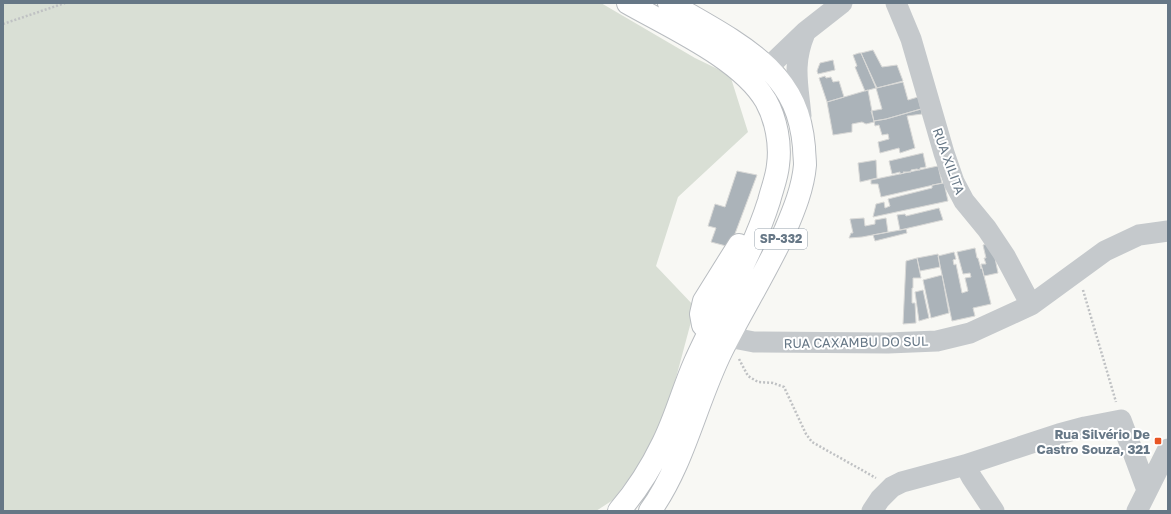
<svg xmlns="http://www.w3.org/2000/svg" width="1171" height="514" viewBox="0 0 1171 514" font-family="'Golos Text',sans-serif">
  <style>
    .green { fill: #d9dfd5 }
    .building { fill: #abb3b9; stroke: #d9d9d7 }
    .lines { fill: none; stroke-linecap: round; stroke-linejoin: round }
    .primary-casing { stroke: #b8bcc0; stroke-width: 24 }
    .path { stroke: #bfc1c3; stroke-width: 2.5; stroke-dasharray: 2 2; stroke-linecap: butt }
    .street { stroke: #c5c9cc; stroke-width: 21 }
    .primary { stroke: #fff; stroke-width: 22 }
    .poi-dot { fill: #e85524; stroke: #fff; stroke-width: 1.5 }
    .labels { text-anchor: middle; stroke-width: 4; stroke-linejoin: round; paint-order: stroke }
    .shield { fill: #fff; stroke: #94a0aa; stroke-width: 1 }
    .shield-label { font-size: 12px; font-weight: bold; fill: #667786 }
    .street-label { font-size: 13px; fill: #667786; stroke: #fff }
    .poi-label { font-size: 13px; font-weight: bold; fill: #667786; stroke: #fff; text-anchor: end }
  </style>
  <rect width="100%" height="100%" fill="#f8f8f4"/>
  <!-- green -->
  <path class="green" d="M3,3H601L695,58L730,75L748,132L678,197L656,266L695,307L666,415L643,460L613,500L596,511H3Z"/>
  <!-- building -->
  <path class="building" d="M873,50L882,67L897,65L903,81L877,88L861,53Z
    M859,53H861L876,88L865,91L855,67L857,66L853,55Z
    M833,60L835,70L818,74L817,71L820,63Z
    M825,76L826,78L831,77L833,82L839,81L844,97L827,102L819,78Z
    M903,82L908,100L918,97L921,109L886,119L874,121L871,111L882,109L876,88Z
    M868,90L874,122L866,124L862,122L852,124V132L833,135L827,102Z
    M921,109L922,114L907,116L915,148L900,153L899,148L880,153L878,142L889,139L888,134L882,135L879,125L875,126L874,121L886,119Z
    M923,153L926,167L920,168V170H919L917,169L911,170V172H903L904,173L900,174V172L892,174L889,161Z
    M876,160L877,178L860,182L858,163Z
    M938,166L942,183L881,197L878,184H871V180Z
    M737,171L757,175L730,247L711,242L716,228L708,226L715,204L725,207Z
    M944,183L948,201L873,217L876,204L884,202L885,208L890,206L888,199L932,188V185Z
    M939,208L943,220L900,230L897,215L905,214L906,216Z
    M864,218L865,226L875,224V220L886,218L888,232L862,237L849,238L851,233H853L850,219Z
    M906,229L907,233L875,241L873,235Z
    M992,243L998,273L984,276L981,264H986L984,258H986L983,245Z
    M975,248L977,258H978L981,269L982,268L991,304L973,308L975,316L952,321L938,256L954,252L956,259L953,260L954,265L956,264L962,293L968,291L965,278L971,277L970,273L963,274L957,252Z
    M938,254L940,267L920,271L917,258Z
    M917,258L921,278H913V288H912V303H915L916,323L903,324L906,261Z
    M942,275L949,313L931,318L923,280Z
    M923,290L929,318L919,321L915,292Z"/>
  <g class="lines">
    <!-- primary casing -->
    <g class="primary-casing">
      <path id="primary" d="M710,332L703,325L701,314L704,301L739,245
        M619,511C637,490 651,468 663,443C676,417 683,389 695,362C719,308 751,258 769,201C772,189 777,177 778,165C781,144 776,119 766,101C742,59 670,27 628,3
        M650,511C684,464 696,402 722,350C742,310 766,272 785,231C794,210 803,188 805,165C805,159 804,153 804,147C801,114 791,91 768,68C741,42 701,22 669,3"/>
    </g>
    <!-- path -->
    <path class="path" d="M3,24L65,3
      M1083,290L1116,402
      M739,359L748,376L758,382L773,383L784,387L806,434L812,442L876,478"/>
    <!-- street -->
    <path class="street" d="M896,3L911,39L944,153L954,182L964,201L987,229L1005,256L1031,305
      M756,79L805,32L842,3
      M801,116C798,84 792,64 805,33
      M712,332L728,337L754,342L888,343L937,341L970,333L1031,305L1105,251L1139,235L1168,231
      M965,465L972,478L994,511
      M872,511L880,499L892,487L902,482L965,465L1059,434L1085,427L1121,420L1147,490
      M1137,511L1168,449"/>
    <!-- primary -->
    <use href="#primary" class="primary"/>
  </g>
  <!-- markers -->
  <rect class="poi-dot" x="1154" y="437" width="8" height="8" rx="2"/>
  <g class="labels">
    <!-- shield labels -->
    <rect class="shield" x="755" y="229" width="52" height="20" rx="3"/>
    <g class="shield-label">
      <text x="781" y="243">SP-332</text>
    </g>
    <!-- street labels -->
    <g class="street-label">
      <text transform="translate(949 161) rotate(70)" y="5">RUA XILITA</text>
      <text transform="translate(856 342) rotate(-1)" y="5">RUA CAXAMBU DO SUL</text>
    </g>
    <!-- poi labels -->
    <g class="poi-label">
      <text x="1150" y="439">Rua Silvério De<tspan x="1150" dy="15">Castro Souza, 321</tspan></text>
    </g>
  </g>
  <!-- border -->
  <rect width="1171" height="514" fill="none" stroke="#667786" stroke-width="8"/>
</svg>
